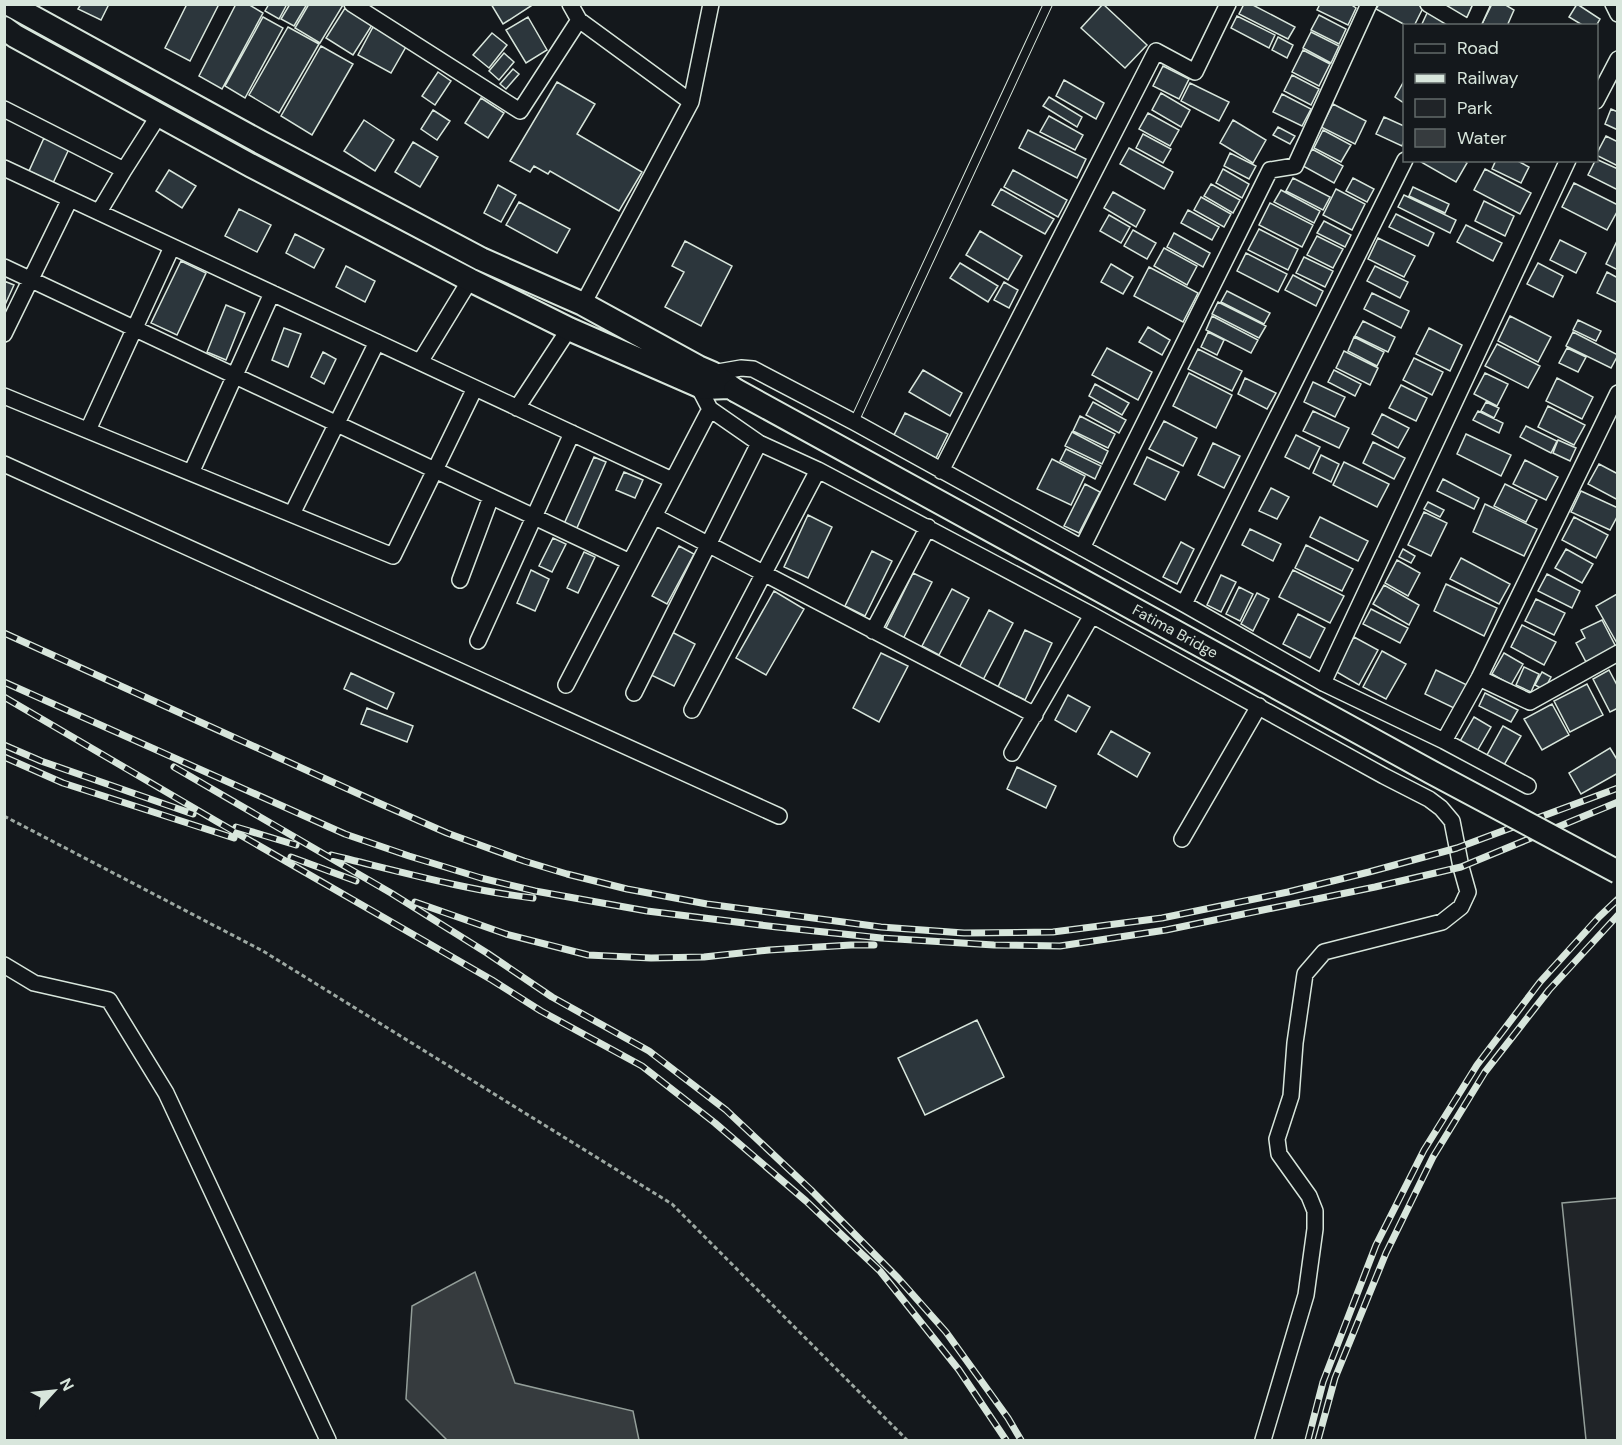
<svg xmlns="http://www.w3.org/2000/svg" width="1622" height="1445" viewBox="0 0 1622 1445" font-family="'DM Sans',sans-serif">
  <style>
    .green { fill: #202428; stroke: #939e99; stroke-width: 1.5 }
    .water { fill: #363b3e; stroke: #939e99; stroke-width: 1.5 }
    .building { fill: #2c363c; stroke: #d8e6dc; stroke-width: 1.5 }
    .lines { fill: none; stroke-linecap: round; stroke-linejoin: round }
    .service-casing { stroke: #d8e6dc; stroke-width: 10 }
    .minor-casing { stroke: #d8e6dc; stroke-width: 18 }
    .primary-casing { stroke: #d8e6dc; stroke-width: 26 }
    .path { stroke: #9da8a2; stroke-width: 3; stroke-dasharray: 4.5 3; stroke-linecap: butt }
    .service { stroke: #14181c; stroke-width: 8 }
    .minor { stroke: #14181c; stroke-width: 15 }
    .primary { stroke: #14181c; stroke-width: 22 }
    .rail-casing { stroke: #d8e6dc; stroke-width: 7 }
    .rail { stroke: #14181c; stroke-width: 4.5; stroke-dasharray: 14; stroke-linecap: butt }
    .primary-bridge-casing { stroke: #d8e6dc; stroke-width: 26; stroke-linecap: butt }
    .primary-bridge { stroke: #14181c; stroke-width: 22 }
    .labels { text-anchor: middle; stroke-width: 4.5; stroke-linejoin: round; paint-order: stroke }
    .street-label { font-size: 15px; fill: #d8e6dc; stroke: #14181c }
  </style>
  <rect width="100%" height="100%" fill="#14181c"/>
  <!-- green -->
  <path class="green" d="M1617,1198V1440H1586L1562,1203Z"/>
  <!-- water -->
  <path class="water" d="M475,1272L515,1383L633,1411L639,1440H447L406,1399L412,1306Z"/>
  <!-- building -->
  <path class="building" d="M81,4H109L101,20L78,9Z
    M187,4H219L190,61L165,48Z
    M236,4H248L263,13L222,89L199,76Z
    M269,4H287L279,19L265,11Z
    M290,4H307L294,26L281,19Z
    M309,4L343,5L320,43L295,28Z
    M491,4H534L503,24Z
    M1103,4L1147,45L1125,68L1081,28Z
    M1244,4H1251L1295,27L1288,39L1239,14Z
    M1320,4H1350L1356,8L1348,25L1317,10Z
    M1379,4H1417L1423,8L1414,26H1407L1376,9Z
    M1435,4H1473L1467,19Z
    M1492,4H1504L1514,10L1507,26H1481Z
    M1577,4L1600,19L1596,26H1584L1569,17Z
    M345,8L372,25L353,55L326,38Z
    M1428,11L1455,26H1421Z
    M1319,15L1346,29L1339,44L1311,30Z
    M1237,16L1275,35L1269,48L1231,28Z
    M263,17L283,28L245,98L225,86Z
    M528,17L547,50L526,63L506,30Z
    M288,27L319,44L279,113L249,95Z
    M373,27L407,45L391,73L358,55Z
    M1311,32L1339,46L1331,63L1303,48Z
    M492,33L507,45L489,68L473,55Z
    M1278,37L1293,45L1287,58L1272,50Z
    M321,46L353,64L312,135L281,116Z
    M1303,50L1330,64L1319,86L1292,72Z
    M504,53L514,62L499,80L489,71Z
    M1163,66L1189,79L1179,99L1153,86Z
    M513,69L519,74L506,89L500,84Z
    M438,72L451,81L435,105L422,96Z
    M1292,75L1319,89L1311,105L1284,91Z
    M1064,80L1104,103L1096,119L1056,96Z
    M1404,81V103L1395,97Z
    M557,82L595,104L577,134L642,172L619,211L550,171L548,174L534,166L530,172L510,161Z
    M1190,83L1229,102L1219,121L1181,101Z
    M1161,93L1190,110L1181,127L1152,110Z
    M1282,94L1311,109L1302,126L1273,112Z
    M1049,97L1082,117L1077,127L1043,106Z
    M481,98L504,113L488,138L465,123Z
    M1333,104L1366,121L1355,144L1321,127Z
    M1611,109L1618,112V130L1605,124Z
    M433,110L450,121L437,140L421,129Z
    M1148,113L1179,130L1170,146L1139,129Z
    M1049,116L1083,135L1075,150L1040,132Z
    M1384,117L1404,126V140L1402,146L1376,134Z
    M364,120L394,140L375,171L344,151Z
    M1233,120L1266,140L1253,163L1220,143Z
    M1278,127L1295,136L1290,144L1273,135Z
    M1028,130L1086,159L1077,178L1019,148Z
    M1323,130L1351,145L1341,162L1314,148Z
    M1143,134L1171,149L1163,163L1136,148Z
    M1606,136L1618,142V166L1596,155Z
    M44,138L69,149L53,183L29,171Z
    M413,142L438,157L420,187L395,172Z
    M1129,148L1173,172L1164,189L1120,164Z
    M1312,149L1343,166L1334,183L1303,166Z
    M1230,153L1256,166L1249,179L1224,166Z
    M1596,159L1618,169V190L1588,175Z
    M1422,160H1463L1467,163L1456,182L1421,162Z
    M1496,160H1516L1529,167L1521,183L1492,169Z
    M1223,169L1249,184L1242,198L1216,183Z
    M1485,169L1531,193L1520,214L1474,190Z
    M169,170L196,186L182,208L156,191Z
    M1013,170L1067,200L1058,217L1004,187Z
    M1293,178L1330,197L1323,210L1286,191Z
    M1353,178L1374,189L1367,202L1346,191Z
    M1574,183L1618,205V210L1607,230L1562,207Z
    M1211,184L1240,200L1233,213L1204,196Z
    M498,185L516,195L501,222L484,213Z
    M1413,187L1449,204L1445,213L1409,196Z
    M1001,189L1054,219L1045,234L992,205Z
    M1336,189L1365,204L1352,230L1323,215Z
    M1281,190L1320,211L1314,223L1274,202Z
    M1113,192L1145,210L1136,227L1104,208Z
    M1404,195L1456,220L1450,233L1398,207Z
    M1201,197L1231,214L1224,227L1194,210Z
    M1484,201L1514,216L1505,236L1475,221Z
    M519,202L570,229L557,253L506,225Z
    M1270,203L1313,225L1302,247L1259,225Z
    M239,209L271,225L257,252L225,236Z
    M1188,210L1219,227L1212,240L1181,223Z
    M1396,214L1434,233L1428,246L1389,227Z
    M1109,215L1130,227L1121,243L1100,231Z
    M1324,221L1351,235L1345,247L1317,233Z
    M1466,225L1502,243L1493,261L1457,242Z
    M1259,229L1298,249L1288,270L1248,250Z
    M1133,230L1156,243L1147,259L1124,246Z
    M980,231L1022,256L1008,280L966,255Z
    M1174,233L1210,253L1203,267L1167,247Z
    M295,234L324,249L314,268L286,253Z
    M1317,236L1343,249L1333,268L1307,255Z
    M1378,238L1415,256L1404,277L1368,259Z
    M1560,240L1586,253L1576,273L1550,260Z
    M685,241L732,266L701,326L665,307L684,272L672,266Z
    M1617,241H1618V270L1606,264Z
    M1164,248L1197,266L1187,285L1154,266Z
    M1246,253L1287,274L1278,292L1237,271Z
    M1304,257L1333,271L1325,287L1296,273Z
    M181,261L206,273L177,335L151,323Z
    M960,263L998,286L988,302L950,278Z
    M1538,263L1563,276L1553,297L1527,284Z
    M1111,264L1133,277L1123,294L1101,282Z
    M346,266L375,281L365,302L336,287Z
    M1375,266L1408,282L1400,298L1367,281Z
    M1149,267L1198,293L1183,322L1134,296Z
    M1607,272L1618,278V303L1597,293Z
    M1293,275L1323,291L1316,306L1285,290Z
    M4,281L14,285L4,307Z
    M1004,282L1018,290L1009,308L994,300Z
    M1227,291L1270,313L1264,324L1221,302Z
    M1372,293L1409,311L1401,328L1364,309Z
    M1218,302L1266,326L1259,338L1212,314Z
    M226,305L245,313L226,360L207,352Z
    M1212,316L1258,340L1251,353L1206,330Z
    M1510,316L1551,337L1538,362L1498,341Z
    M1578,320L1601,331L1596,341L1573,330Z
    M1363,321L1395,337L1388,352L1355,336Z
    M1148,327L1170,340L1162,355L1139,342Z
    M284,328L301,334L288,367L272,360Z
    M1429,328L1462,345L1450,371L1416,354Z
    M1208,332L1224,340L1217,355L1201,347Z
    M1573,332L1618,355L1611,368L1566,346Z
    M1354,337L1384,352L1377,366L1348,351Z
    M1497,344L1540,366L1528,388L1485,366Z
    M1107,348L1152,372L1138,400L1092,375Z
    M1567,348L1586,357L1578,372L1559,363Z
    M1198,349L1242,371L1232,391L1188,369Z
    M1344,351L1378,368L1370,385L1336,368Z
    M323,352L336,359L324,384L311,377Z
    M1414,358L1443,372L1432,395L1403,380Z
    M923,370L962,393L950,416L909,392Z
    M1334,370L1361,384L1355,396L1328,382Z
    M1189,373L1232,395L1216,428L1173,406Z
    M1485,373L1508,384L1497,406L1474,394Z
    M1245,378L1276,393L1267,409L1238,394Z
    M1557,378L1593,397L1582,419L1546,401Z
    M1313,382L1345,397L1335,417L1304,402Z
    M1095,384L1129,403L1122,415L1089,396Z
    M1401,385L1427,398L1416,421L1389,408Z
    M1093,402L1126,420L1119,433L1086,415Z
    M1486,402L1499,408L1494,418L1481,411Z
    M1548,406L1585,425L1574,445L1538,427Z
    M1313,411L1349,428L1339,448L1303,431Z
    M1478,411L1503,423L1499,433L1473,420Z
    M905,413L948,434L936,458L893,437Z
    M1382,414L1409,428L1398,448L1372,434Z
    M1080,416L1115,434L1108,448L1073,431Z
    M1164,421L1197,438L1183,466L1149,449Z
    M1526,426L1557,441L1551,453L1520,437Z
    M1072,432L1108,451L1102,464L1065,446Z
    M1466,434L1511,455L1501,476L1457,454Z
    M1296,435L1320,447L1309,469L1285,457Z
    M1558,440L1576,448L1570,461L1553,453Z
    M1373,442L1405,458L1394,479L1363,463Z
    M1213,443L1240,456L1224,488L1198,475Z
    M1066,449L1101,466L1095,479L1060,461Z
    M1321,455L1339,464L1331,482L1313,473Z
    M594,457L606,462L576,530L564,524Z
    M1147,457L1179,472L1165,500L1134,484Z
    M1052,459L1085,476L1071,505L1037,489Z
    M1525,460L1558,477L1546,500L1513,484Z
    M1344,462L1389,484L1377,507L1333,485Z
    M1599,464L1618,474V500L1588,484Z
    M624,472L643,480L635,498L616,490Z
    M1443,479L1479,498L1474,509L1437,491Z
    M1085,484L1100,492L1079,533L1064,526Z
    M1505,484L1537,500L1526,522L1494,506Z
    M1271,488L1289,497L1277,519L1259,511Z
    M1581,491L1618,508V515L1610,530L1571,512Z
    M1428,502L1444,510L1440,517L1424,509Z
    M1485,504L1537,529L1524,556L1473,532Z
    M1424,512L1447,523L1431,556L1408,545Z
    M808,515L832,527L808,578L784,567Z
    M1320,517L1368,541L1358,561L1310,537Z
    M1574,517L1608,535L1596,558L1562,540Z
    M1250,529L1281,544L1273,561L1242,545Z
    M553,538L566,544L552,572L539,566Z
    M1181,542L1194,549L1177,584L1163,577Z
    M1306,545L1353,569L1342,591L1295,568Z
    M679,546L694,554L667,604L652,596Z
    M1403,549L1415,556L1411,563L1399,557Z
    M1566,549L1593,564L1582,583L1555,568Z
    M872,551L892,561L865,616L845,606Z
    M584,552L595,557L578,593L567,588Z
    M1461,558L1510,584L1499,604L1450,579Z
    M1397,560L1420,573L1408,596L1385,583Z
    M531,570L549,579L535,611L517,603Z
    M1293,570L1344,596L1330,623L1279,597Z
    M913,573L932,582L903,639L885,630Z
    M1547,574L1580,591L1572,608L1538,591Z
    M1221,575L1236,582L1221,612L1207,605Z
    M1446,584L1497,608L1484,636L1434,611Z
    M1384,585L1419,605L1409,625L1373,604Z
    M1239,587L1253,594L1240,621L1226,614Z
    M952,589L969,598L939,655L922,646Z
    M774,591L804,609L766,675L736,658Z
    M1257,593L1269,599L1253,631L1241,624Z
    M1617,594L1618,596V645L1596,606Z
    M1536,599L1565,613L1554,635L1525,621Z
    M1371,609L1408,628L1400,643L1363,624Z
    M989,610L1013,623L983,680L959,668Z
    M1298,614L1325,628L1310,658L1283,644Z
    M1602,620L1616,647L1586,662L1576,643L1585,638L1581,630Z
    M1522,625L1556,642L1544,665L1511,647Z
    M1025,630L1052,643L1025,700L998,687Z
    M672,632L695,644L674,686L651,675Z
    M1354,637L1378,650L1359,685L1335,671Z
    M1382,651L1406,664L1386,699L1363,687Z
    M881,653L908,666L879,722L853,708Z
    M1504,653L1523,664L1511,685L1492,674Z
    M1524,667L1539,674L1531,692L1516,685Z
    M1436,670L1467,685L1456,709L1425,694Z
    M1609,670L1618,687V708L1610,712L1593,679Z
    M1542,672L1551,677L1544,690L1535,685Z
    M351,673L394,693L387,709L344,689Z
    M1587,684L1603,715L1570,732L1554,701Z
    M1485,693L1518,710L1511,722L1479,706Z
    M1068,695L1090,707L1076,732L1055,720Z
    M1552,704L1569,735L1542,750L1524,719Z
    M367,708L413,726L407,742L361,724Z
    M1474,717L1491,727L1476,753L1459,743Z
    M1503,726L1521,736L1504,765L1487,755Z
    M1111,731L1150,753L1137,777L1098,754Z
    M1610,748L1618,761V773L1581,794L1569,773Z
    M1017,767L1056,786L1046,808L1007,789Z
    M977,1020L1004,1077L925,1115L898,1058Z"/>
  <g class="lines">
    <!-- service casing -->
    <g class="service-casing">
      <path id="service" d="M854,422L1048,4"/>
    </g>
    <!-- minor casing -->
    <g class="minor-casing">
      <path id="minor" d="M352,4L520,111L579,20
        M570,4L579,20L691,102L583,304
        M1428,4L1465,26
        M1613,4L1618,14
        M1472,26L1482,4
        M1596,101L1618,59
        M691,102L711,4
        M4,109L124,170
        M4,168L672,480
        M99,212L124,170L159,115
        M4,267L630,562
        M4,334L70,199
        M420,362L470,280
        M712,373L741,368L753,369L854,422L1184,604L1323,683L1444,741L1528,786
        M698,386L710,409L759,443L818,470L1092,615L1384,776L1429,799L1441,808L1452,821L1461,867L1468,892L1461,907L1442,922L1324,952L1305,974L1295,1043L1291,1096L1277,1139L1279,1154L1309,1196L1315,1211V1229L1306,1295L1263,1440
        M4,396L393,556L475,388
        M517,408L569,329
        M88,430L172,247
        M4,464L779,816
        M941,471L1156,51L1195,72L1228,4
        M191,473L272,293
        M292,514L377,342
        M654,516L1035,715
        M1082,548L1270,170L1295,166L1369,4
        M460,580L491,497
        M1184,604L1405,160
        M873,631L928,527
        M478,641L572,433
        M1479,678L1530,702L1618,653
        M1323,683L1568,160
        M566,685L710,409
        M634,693L759,443
        M692,710L818,470
        M1444,741L1479,678L1618,393
        M1012,753L1092,615
        M1182,839L1259,706
        M4,965L34,983L109,1000L166,1093L328,1440"/>
    </g>
    <!-- primary casing -->
    <g class="primary-casing">
      <path id="primary" d="M9,4L262,143L481,259L583,304L698,367L712,373L735,390
        M4,28L15,36L252,166L470,280L569,329L704,388L729,387"/>
    </g>
    <!-- path -->
    <path class="path" d="M4,816L263,951L672,1204L907,1440"/>
    <!-- service -->
    <use href="#service" class="service"/>
    <!-- minor -->
    <use href="#minor" class="minor"/>
    <!-- primary -->
    <use href="#primary" class="primary"/>
    <!-- rail casing -->
    <g class="rail-casing">
      <path id="rail" d="M4,633L381,804L447,833L524,861L567,874L627,889L707,904L881,927L964,933L1053,932L1162,918L1288,892L1369,872L1457,848L1618,788
        M4,682L345,834L409,856L481,878L535,891L647,911L777,927L881,938L994,945L1060,946L1166,930L1375,887L1461,867L1618,802
        M4,697L216,821L492,980L541,1011L642,1066L715,1123L806,1201L880,1271L959,1370L1006,1440
        M4,745L41,761L193,814
        M4,757L63,783L234,838
        M174,767L391,893L487,953L552,997L649,1051L726,1110L811,1190L898,1278L946,1332L1008,1418L1021,1440
        M236,827L296,845
        M331,855C398,871 465,890 533,898
        M291,857L356,881
        M415,902L506,934L588,955L651,958L704,957L769,950L851,945H874
        M1308,1440L1323,1382L1376,1245L1424,1150L1477,1065L1540,982L1599,917L1618,899
        M1318,1440L1335,1378L1386,1253L1433,1157L1485,1072L1549,990L1618,915"/>
    </g>
    <!-- rail -->
    <use href="#rail" class="rail"/>
    <!-- primary-bridge casing -->
    <g class="primary-bridge-casing">
      <g id="primary-bridge">
        <path id="s1" d="M735,390L1431,772L1618,872"/>
      </g>
    </g>
    <!-- primary-bridge -->
    <use href="#primary-bridge" class="primary-bridge"/>
  </g>
  <g class="labels">
    <!-- street labels -->
    <g class="street-label">
      <text dy="5" stroke="none"><textPath href="#s1" startOffset="502">Fatima Bridge</textPath></text>
    </g>
  </g>
  <!-- border -->
  <rect width="1622" height="1445" fill="none" stroke="#d8e6dc" stroke-width="12"/>
  <!-- legend -->
  <rect x="1403" y="24" width="195" height="138" fill="#14181c" stroke="#626a69" stroke-width="1.5"/>
  <rect x="1415" y="44" width="30" height="9" fill="#14181c" stroke="#626a69" stroke-width="1.5"/>
  <text x="1457" y="54" font-size="18" fill="#d8e6dc">Road</text>
  <rect x="1415" y="74" width="30" height="9" fill="#d8e6dc" stroke="#626a69" stroke-width="1.5"/>
  <text x="1457" y="84" font-size="18" fill="#d8e6dc">Railway</text>
  <rect x="1415" y="99" width="30" height="18" fill="#202428" stroke="#626a69" stroke-width="1.5"/>
  <text x="1457" y="114" font-size="18" fill="#d8e6dc">Park</text>
  <rect x="1415" y="129" width="30" height="18" fill="#363b3e" stroke="#626a69" stroke-width="1.5"/>
  <text x="1457" y="144" font-size="18" fill="#d8e6dc">Water</text>
  <!-- north arrow -->
  <g transform="translate(54 1391) rotate(63)" stroke="#14181c" stroke-width="4.5" paint-order="stroke">
  <path d="M0-4.5L10 22L0 15L-10 22Z" fill="#d8e6dc"/>
  <text y="-9" font-size="16" font-weight="bold" text-anchor="middle" fill="#d8e6dc">N</text>
  </g>
</svg>
